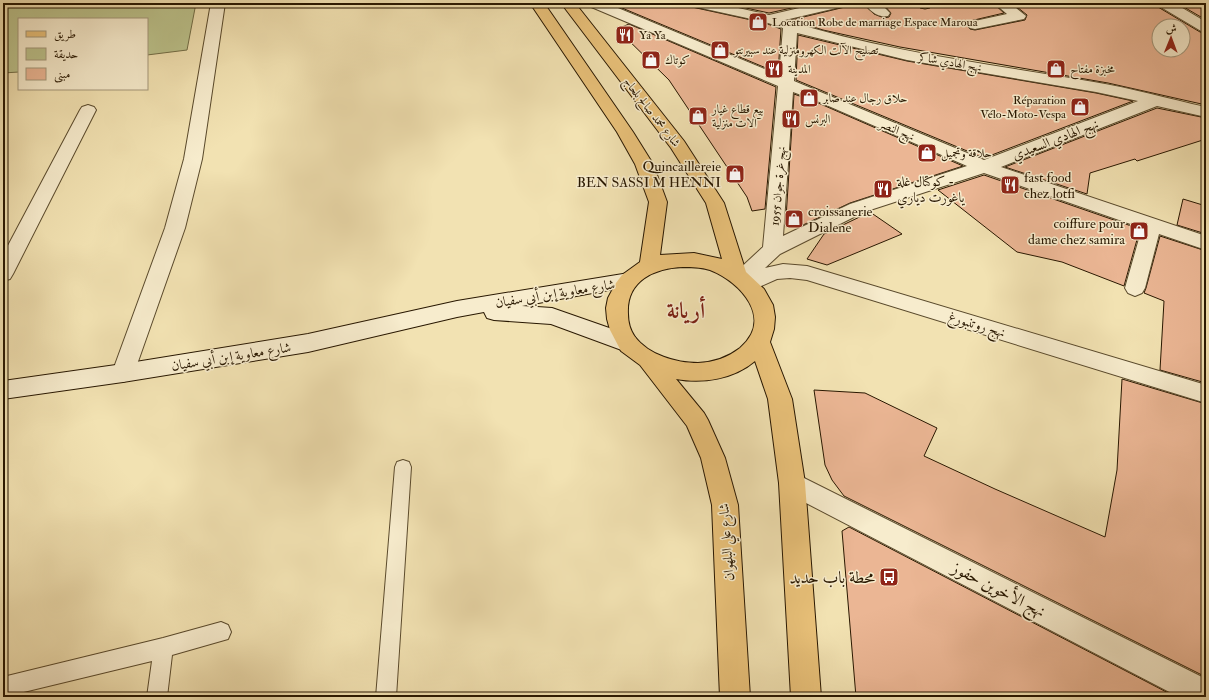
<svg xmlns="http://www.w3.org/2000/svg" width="1209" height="700" viewBox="0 0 1209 700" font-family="'IM FELL Double Pica',Amiri,serif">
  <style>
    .green { fill: #bcc38c; stroke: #726d46 }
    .building { fill: #ebb694; stroke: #281700; fill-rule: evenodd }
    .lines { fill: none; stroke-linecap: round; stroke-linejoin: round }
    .lane-casing { stroke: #5a4a2c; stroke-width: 2 }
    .street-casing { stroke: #5a4a2c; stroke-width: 2 }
    .secondary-casing { stroke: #281700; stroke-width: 2 }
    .primary-casing { stroke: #281700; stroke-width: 2 }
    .lane { fill: #f7eccd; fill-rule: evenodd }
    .street { fill: #f7eccd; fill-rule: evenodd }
    .secondary { fill: #f7eccd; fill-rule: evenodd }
    .primary { fill: #e9c179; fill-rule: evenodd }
    .labels { text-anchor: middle; stroke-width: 3; stroke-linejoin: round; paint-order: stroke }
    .far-poi-label { font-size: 12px; fill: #281700; stroke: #f7eccd; text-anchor: start }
    .far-street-label { font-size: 12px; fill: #281700; stroke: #f7eccd }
    .street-label { font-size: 14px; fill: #281700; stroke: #f7eccd }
    .poi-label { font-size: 14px; fill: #281700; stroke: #f7eccd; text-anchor: start }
    .near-poi-label { font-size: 17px; fill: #281700; stroke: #f7eccd; text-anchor: end }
    .near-street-label { font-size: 17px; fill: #281700; stroke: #f7eccd }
    .town-label { font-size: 22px; font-weight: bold; fill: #7a1f14; stroke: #f7eccd }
  </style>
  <rect width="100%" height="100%" fill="#f2e2b2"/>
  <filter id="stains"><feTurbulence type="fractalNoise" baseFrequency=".005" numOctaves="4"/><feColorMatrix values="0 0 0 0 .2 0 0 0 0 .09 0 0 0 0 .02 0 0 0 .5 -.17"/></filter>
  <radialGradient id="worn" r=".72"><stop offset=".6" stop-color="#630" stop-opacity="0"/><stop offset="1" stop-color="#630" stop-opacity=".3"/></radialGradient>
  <!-- green -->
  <path class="green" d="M3,3H196L187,50L147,55V19H19V72L3,73Z"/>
  <!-- building -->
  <path class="building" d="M610,3H689L692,7L765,23L781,29L778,73Z
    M723,3H814L769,13Z
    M848,3H863L874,14L884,18L889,17L891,13L882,3H915L920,8L925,9L930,8L932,3H993L1004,13L970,21L967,26L970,29L975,30L1025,20L1027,15L1012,3H1156L1158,7L1200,32L1206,33V105L1108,83L900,47L823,30L791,20L845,7ZM1159,26H1183V50H1159Z
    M1177,3H1206V20Z
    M629,24L776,87L765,209L752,211L747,197L669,80L617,29Z
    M798,35L907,61L1096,93L1133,101L984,158L796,80Z
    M794,94L816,102L963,166L850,203L803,225L786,218Z
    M1157,108L1206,118V139L1137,161L1135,159L1090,173L1087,194L1005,167Z
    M984,175L1140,229L1124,286L1062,262L1017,252L938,190Z
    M1183,199L1206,206V234L1177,225Z
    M870,212L902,234L827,265L807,259L824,234Z
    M1160,236L1206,251V383L1160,370L1164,301L1144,293L1146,288Z
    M1122,379L1206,404V677L844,496L832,480L825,465L814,390L865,393L937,428L924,456L995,489L1105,537L1117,470Z
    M849,527L1176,697H856L842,531Z"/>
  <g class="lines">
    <!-- lane casing -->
    <g class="lane-casing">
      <path id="lane" d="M403,460L409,462L411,467L396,697H376L395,467L397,462Z
        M221,622L228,625L231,632L228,639L172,655L167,697H147L152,661L3,697V677L163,638Z"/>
    </g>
    <!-- street casing -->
    <g class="street-casing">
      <path id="street" d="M211,3H225L202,159L185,228L134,373L131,379L123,382L115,379L112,373L165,228L184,159Z
        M587,3H606L779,75L783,28L765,22L692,6L690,3H716L769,15L821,3H847L845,6L785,20C885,52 991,64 1094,82C1131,88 1169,99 1206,107V117L1157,106L1001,167L1206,236V250L1159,234L1145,288L1142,293L1135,296L1128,293L1125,288L1142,228L984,173L864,212L780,254L765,268L783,264L807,266L1206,385V403L807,280L790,278L777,279L748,292L741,289L732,278L735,273L763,247L778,86L589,6ZM797,33L907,60L1096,92L1138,101L984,160L794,81ZM793,92L817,101L967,166L850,204L783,236Z
        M864,3H880L890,13L888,16C878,18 870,11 864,3Z
        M916,3H930L931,4L929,7C923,8 920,8 916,3Z
        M994,3H1010L1026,16L1024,19L1019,20L975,29L970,28L968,25L970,22L1007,14Z
        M1157,3H1174L1206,22V32L1201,31L1159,6Z
        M88,105L94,107L96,110L13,274L10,279L3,281V255L80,110L82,107Z
        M792,472L1206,679V697H1179L783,491L779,483L783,475Z"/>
    </g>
    <!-- secondary casing -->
    <g class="secondary-casing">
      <path id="secondary" d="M629,273L636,275L639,280L636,285L522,306L552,308L635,337L638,343L635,349L627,352L551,324L494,320L487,318L484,312L457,317L308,352L123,382L3,399V381L123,364L308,334L457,301Z"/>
    </g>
    <!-- primary casing -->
    <g class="primary-casing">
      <path id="primary" d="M530,3H544L633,132L653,164L667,202L660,255L694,253L722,259L706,203L671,148L561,3H575L684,141L724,203L746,272L764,289L773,305L775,317L774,329L770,342L792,399L805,483L821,697H791L779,483L768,399L755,361C734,379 703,384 676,379L704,413L708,420L725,458L738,505L750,697H720L712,505L701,458L687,426L640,365L621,351L610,330L607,319L606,308L608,298L616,283L622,275L640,262L649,202L635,164L617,132ZM683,267C692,267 701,267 710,270C741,282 774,319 740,348C727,358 714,362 698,363C676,363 649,355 635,337C630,330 628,322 628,314C626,281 654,268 683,267Z"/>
    </g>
    <!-- lane -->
    <use href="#lane" class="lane"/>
    <!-- street -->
    <use href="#street" class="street"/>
    <!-- secondary -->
    <use href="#secondary" class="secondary"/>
    <!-- primary -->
    <use href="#primary" class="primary"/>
  </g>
  <!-- icons -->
  <defs>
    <g id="shop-square" transform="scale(1)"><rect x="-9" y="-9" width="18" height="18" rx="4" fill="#8f2418" stroke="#f7eccd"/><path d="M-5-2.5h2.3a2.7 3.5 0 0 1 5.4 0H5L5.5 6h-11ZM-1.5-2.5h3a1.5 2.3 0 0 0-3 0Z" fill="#fff"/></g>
    <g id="restaurant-square" transform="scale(1)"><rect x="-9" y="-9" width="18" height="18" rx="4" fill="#8f2418" stroke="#f7eccd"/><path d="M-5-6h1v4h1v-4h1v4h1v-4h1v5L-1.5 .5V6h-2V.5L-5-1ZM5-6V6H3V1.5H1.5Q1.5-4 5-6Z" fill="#fff"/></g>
    <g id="bus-square" transform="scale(1)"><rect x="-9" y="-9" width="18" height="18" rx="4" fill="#8f2418" stroke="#f7eccd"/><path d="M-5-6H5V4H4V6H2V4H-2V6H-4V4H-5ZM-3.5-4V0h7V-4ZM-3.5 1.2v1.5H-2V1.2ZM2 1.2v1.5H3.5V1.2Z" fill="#fff"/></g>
  </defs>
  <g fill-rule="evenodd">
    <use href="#shop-square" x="758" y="22"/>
    <use href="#restaurant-square" x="625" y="35"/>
    <use href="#shop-square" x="720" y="50"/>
    <use href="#shop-square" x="651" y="60"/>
    <use href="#restaurant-square" x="774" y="69"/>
    <use href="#shop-square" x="1056" y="69"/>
    <use href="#shop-square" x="809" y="98"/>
    <use href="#shop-square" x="1080" y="107"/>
    <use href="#shop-square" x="698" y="116"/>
    <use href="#restaurant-square" x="791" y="119"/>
    <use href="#shop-square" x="927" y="153"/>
    <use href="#shop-square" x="735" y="174"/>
    <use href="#restaurant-square" x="1010" y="185"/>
    <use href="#restaurant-square" x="883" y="189"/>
    <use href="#shop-square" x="794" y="219"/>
    <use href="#shop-square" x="1139" y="231"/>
    <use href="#bus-square" x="889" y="577"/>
  </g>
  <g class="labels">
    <!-- far-poi labels -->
    <g class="far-poi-label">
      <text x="772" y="26">Location Robe de marriage Espace Maroua</text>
      <text x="639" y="39">Ya Ya</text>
      <text x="734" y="54">تصليح الآلت الكهرومنزلية عند سبيرنتو</text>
      <text x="665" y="64">كوتاك</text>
      <text x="788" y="73">المدينة</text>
      <text x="1070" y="73">مخبزة مفتاح</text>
      <text x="823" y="102">حلاق رجال عند صابر</text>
      <text x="1066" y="104" text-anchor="end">Réparation<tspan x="1066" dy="14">Vélo-Moto-Vespa</tspan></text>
      <text x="712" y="113">بيع قطاع غيار<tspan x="712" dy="14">الات منزلية</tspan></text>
      <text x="805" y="123">البرنس</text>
      <text x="941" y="157">حلاقة وتجميل</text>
    </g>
    <!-- far-street labels -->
    <g class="far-street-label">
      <text transform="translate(950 62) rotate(10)" y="4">نهج الهادي شاكر</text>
      <text transform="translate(652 112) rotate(52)" y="4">شارع محمد صالح بلحاج</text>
      <text transform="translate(897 130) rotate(23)" y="4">نهج النصر</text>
      <text transform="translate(778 186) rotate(-85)" y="4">1955 نهج غرة جوان</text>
    </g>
    <!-- street labels -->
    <g class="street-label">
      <text transform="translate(1055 139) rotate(-21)" y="5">نهج الهادي السعيدي</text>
      <text transform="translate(555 293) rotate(-9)" y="5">شارع معاوية إبن أبي سفيان</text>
      <text transform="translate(977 324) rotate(17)" y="5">نهج روتنبورغ</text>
      <text transform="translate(231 356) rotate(-9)" y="5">شارع معاوية إبن أبي سفيان</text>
      <text transform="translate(726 542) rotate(-94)" y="5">شارع علي البلهوان</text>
    </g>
    <!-- poi labels -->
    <g class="poi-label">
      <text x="721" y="171" text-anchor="end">Quincaillereie<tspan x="721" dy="16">BEN SASSI M HENNI</tspan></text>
      <text x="1024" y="182">fast food<tspan x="1024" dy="16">chez lotfi</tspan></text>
      <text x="897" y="186">كوكتال غلة -<tspan x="897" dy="16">ياغورت دياري</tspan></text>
      <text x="808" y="216">croissanerie<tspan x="808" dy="16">Dialene</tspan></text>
      <text x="1125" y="228" text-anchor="end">coiffure pour<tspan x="1125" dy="16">dame chez samira</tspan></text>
    </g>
    <!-- near-poi labels -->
    <g class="near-poi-label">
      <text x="875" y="583">محطة باب حديد</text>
    </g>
    <!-- near-street labels -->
    <g class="near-street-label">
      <text transform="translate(999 589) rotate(27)" y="6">نهج الأخوين حفوز</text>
    </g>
    <!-- town labels -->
    <g class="town-label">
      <text x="686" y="318">أريانة</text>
    </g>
  </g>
  <!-- margin -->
  <rect width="1209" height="700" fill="none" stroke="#f2e2b2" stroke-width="16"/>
  <rect x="4" y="4" width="1201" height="692" fill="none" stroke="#281700" stroke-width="2"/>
  <rect x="8" y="8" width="1193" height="684" fill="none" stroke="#281700"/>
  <!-- legend -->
  <rect x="18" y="18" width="130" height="72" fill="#f7eccd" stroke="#a4977b"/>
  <rect x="26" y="31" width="20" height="6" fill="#e9c179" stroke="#a4977b"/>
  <text x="54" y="38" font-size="12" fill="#281700">طريق</text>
  <rect x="26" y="48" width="20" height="12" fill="#bcc38c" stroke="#a4977b"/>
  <text x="54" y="58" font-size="12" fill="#281700">حديقة</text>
  <rect x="26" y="68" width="20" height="12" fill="#ebb694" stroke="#a4977b"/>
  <text x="54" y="78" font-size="12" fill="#281700">مبنى</text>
  <!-- north arrow -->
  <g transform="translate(1171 38) rotate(1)"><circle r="19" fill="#f7eccd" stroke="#a4977b"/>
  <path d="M0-3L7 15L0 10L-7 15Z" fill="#8f2418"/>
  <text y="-6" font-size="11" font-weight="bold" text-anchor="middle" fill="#281700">ش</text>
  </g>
  <rect width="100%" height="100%" filter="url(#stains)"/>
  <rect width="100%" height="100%" fill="url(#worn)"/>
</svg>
